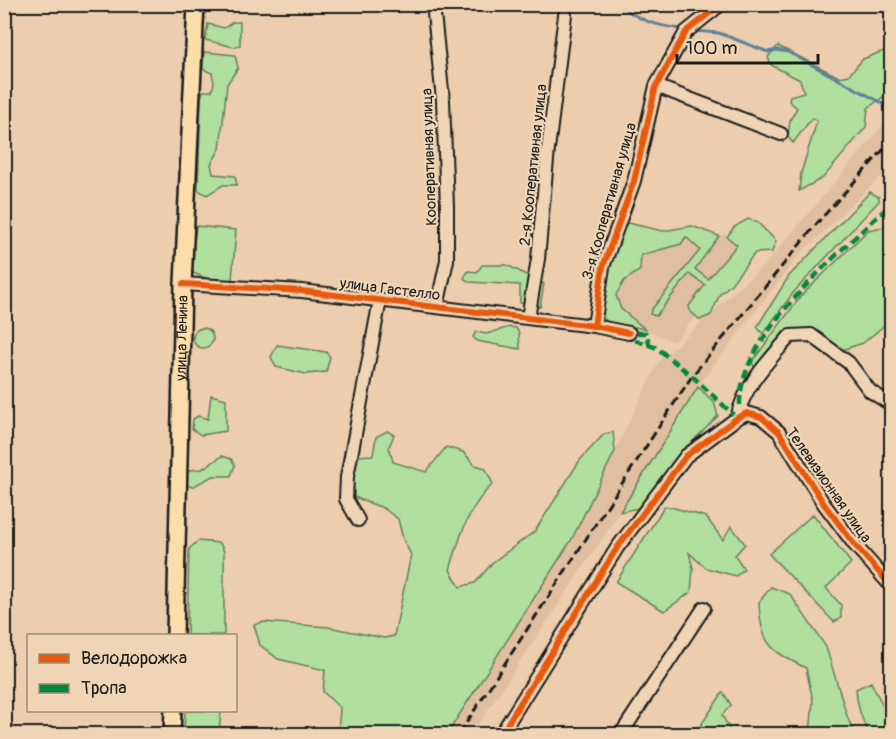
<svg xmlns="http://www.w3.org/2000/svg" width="896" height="739" viewBox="0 0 896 739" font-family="Pangolin,sans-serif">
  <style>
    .built { fill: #dfbf9f }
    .green { fill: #b0df9e; stroke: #667e5d; stroke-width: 1.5 }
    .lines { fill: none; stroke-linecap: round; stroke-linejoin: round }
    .stream { stroke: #608198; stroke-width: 3 }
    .minor-casing { stroke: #1c1c1c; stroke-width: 16 }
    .major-casing { stroke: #1c1c1c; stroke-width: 20 }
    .minor { stroke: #efd5b6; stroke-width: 12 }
    .major { stroke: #faddab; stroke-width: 15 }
    .rail { stroke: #1c1c1c; stroke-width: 3; stroke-dasharray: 9 4.5; stroke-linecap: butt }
    .quiet { stroke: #00873e; stroke-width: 4.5; stroke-dasharray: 9 4.5; stroke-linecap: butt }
    .cycleway-casing { stroke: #efd5b6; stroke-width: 10 }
    .cycleway { stroke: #e8590c; stroke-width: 6 }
    .labels { text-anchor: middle; stroke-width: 4.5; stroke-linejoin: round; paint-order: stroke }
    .street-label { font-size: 15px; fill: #1c1c1c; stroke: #efd5b6 }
  </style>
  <rect width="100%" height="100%" fill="#ecceae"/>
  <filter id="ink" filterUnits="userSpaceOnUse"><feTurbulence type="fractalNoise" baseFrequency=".0167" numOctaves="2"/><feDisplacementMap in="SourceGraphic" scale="12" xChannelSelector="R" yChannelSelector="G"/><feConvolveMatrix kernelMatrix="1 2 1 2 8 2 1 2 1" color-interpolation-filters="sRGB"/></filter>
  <g filter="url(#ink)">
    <!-- built -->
    <path class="built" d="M891,116V167L801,253L704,378L620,512L472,734H447L572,539L659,361L767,262Z
      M623,222L663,231L692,226L719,236L725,234L751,248L674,342L646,330L607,322L602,314Z"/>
    <!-- green -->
    <path class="green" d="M233,22H240V45L234,47L205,40L208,24L224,28Z
      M778,46L839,77L849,75L863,59L891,48V91L868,108L866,127L823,178L799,191L801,173L817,121L812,118L793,143L788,137L790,120L797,108L789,101L790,96L804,92L800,80L771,65L768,57Z
      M204,52L235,55L238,68L227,84L220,149L211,164L213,174L235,176L237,185H223L207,195L198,190L201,98L203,91H212L214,82L212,73L203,69Z
      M870,192L879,197V201L793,293L763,334L757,327L789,276Z
      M891,213V323L886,324L863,343L839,351L790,334L760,368L754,367L752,362L800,297L868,230L884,227Z
      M748,219L757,222L776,241L772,252L755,253L731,284L720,294L711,315L700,320L690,311L689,306L705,285L689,274L656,316L650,314L652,309L700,250L686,237L681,244L641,255L640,270L624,281L616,295L621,309L645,329L607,322L602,316L600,305L623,222L663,231L692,226L719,236L695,269L708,279L737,245L727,237L734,227Z
      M196,226L236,230L232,280L209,279L193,273L191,265Z
      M482,265H507L544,284L540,307L520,303V285L469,282L464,278L468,271L477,272Z
      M510,327L516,328L519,333L520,349L477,341L473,337L476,332L486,334Z
      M193 338a10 10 0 1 1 20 0a10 10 0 1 1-20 0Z
      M277,345L326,352L330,357L326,372L306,374L276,367L271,357Z
      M698,387L714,402L718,416L678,456L638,508L620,512Z
      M211,395L226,399V431L201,435L192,429L193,419L198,416L208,419Z
      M387,431L394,435L389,447L393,462L426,472L446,447L463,452L475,465L485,468L493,484C467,508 460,537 450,570L460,587L475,583L493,562L535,531L580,460L604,434L613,432L615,451L572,539L447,734H338L340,708L323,692L325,670L278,659L260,645L254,625L263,622L328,627L384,638L394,636L411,555L403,539L398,519L383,508L354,497L353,470L358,456L373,455L376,437Z
      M222,456L231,459L235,465L231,476H213L192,487L185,484V475L190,470L202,469Z
      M664,507H671L706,517L723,540L731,526L745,544L735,555L744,569L736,576L706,568L689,553L693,568L691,592L664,611L616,582Z
      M813,514L851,563L826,588L841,605V618L834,622L769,554Z
      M198,541L220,543L224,552V635H187L189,549Z
      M771,587L790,594L826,647L848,719L855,734H810L813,701L806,668C769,650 761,644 759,602Z
      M871,682L891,722V734H869C861,719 857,705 856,689Z
      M723,692L731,705L722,715L732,734H695Z
      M185,711H221L219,734H184Z"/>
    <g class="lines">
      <!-- stream -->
      <path class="stream" d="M620,4C637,21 661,27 684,29
        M694,31L719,33L768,52L776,50L788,52L884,104"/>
      <!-- minor casing -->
      <g class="minor-casing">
        <path id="minor" d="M433,4L443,100L447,207V260L437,307
          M656,86L781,134
          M183,284L302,291L594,326L629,333
          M528,318L538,259L548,149L565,15
          M594,326L603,267L634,181L656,86L686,32L721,4
          M737,418C744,385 769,361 790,336L811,335L849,363L870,391L892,405
          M358,520L346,499L347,477L380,300
          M501,734L617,548L686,456L737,418L747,413L761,417L779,432L824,504L854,544L892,587
          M621,734L704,608"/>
      </g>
      <!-- major casing -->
      <g class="major-casing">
        <g id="major">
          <path id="s1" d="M175,636L183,284L196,4"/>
          <path d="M172,734L173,710"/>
        </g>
      </g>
      <!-- minor -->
      <use href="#minor" class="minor"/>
      <!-- major -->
      <use href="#major" class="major"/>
      <!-- rail -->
      <path class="rail" d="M459,734L692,376L819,221L892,140"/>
      <!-- quiet -->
      <path class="quiet" d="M650,346L646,333H629L632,339L657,348L692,376L737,418
        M740,405C738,335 844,249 892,203"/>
      <!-- cycleway casing -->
      <g class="cycleway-casing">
        <path id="cycleway" d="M183,284L302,291L594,326L629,333
          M594,326L603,267L634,181L656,86L686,32L721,4
          M501,734L617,548L686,456L737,418L747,413L761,417L779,432L824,504L854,544L892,587"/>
      </g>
      <!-- cycleway -->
      <use href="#cycleway" class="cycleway"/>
    </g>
  </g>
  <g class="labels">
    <!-- street labels -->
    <g class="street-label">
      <text transform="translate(429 157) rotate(-92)" y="5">Кооперативная улица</text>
      <text transform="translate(533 165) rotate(-84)" y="5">2-я Кооперативная улица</text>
      <text transform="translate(609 201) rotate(-74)" y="5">3-я Кооперативная улица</text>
      <text transform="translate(390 289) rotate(7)" y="5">улица Гастелло</text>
      <text dy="5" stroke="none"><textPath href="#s1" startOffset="298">улица Ленина</textPath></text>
      <text transform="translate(829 485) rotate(55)" y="5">Телевизионная улица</text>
    </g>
  </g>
  <!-- margin -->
  <rect width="896" height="739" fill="none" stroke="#efd5b6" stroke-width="24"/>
  <rect x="12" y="12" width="872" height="715" fill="none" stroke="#1c1c1c" stroke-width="2" filter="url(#ink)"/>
  <!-- legend -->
  <rect x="27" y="634" width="210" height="78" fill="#efd5b6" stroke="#9b8b78" stroke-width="1.5"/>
  <rect x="39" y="654" width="30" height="9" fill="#e8590c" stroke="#9b8b78" stroke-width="1.5"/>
  <text x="81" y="664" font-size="18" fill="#1c1c1c">Велодорожка</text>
  <rect x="39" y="684" width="30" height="9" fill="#00873e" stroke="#9b8b78" stroke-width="1.5"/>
  <text x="81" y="694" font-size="18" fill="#1c1c1c">Тропа</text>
  <!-- scale -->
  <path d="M677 54v9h141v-9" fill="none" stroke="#1c1c1c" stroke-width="3"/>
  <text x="686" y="54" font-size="18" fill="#1c1c1c" stroke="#efd5b6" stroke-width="4.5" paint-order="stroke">100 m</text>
</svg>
